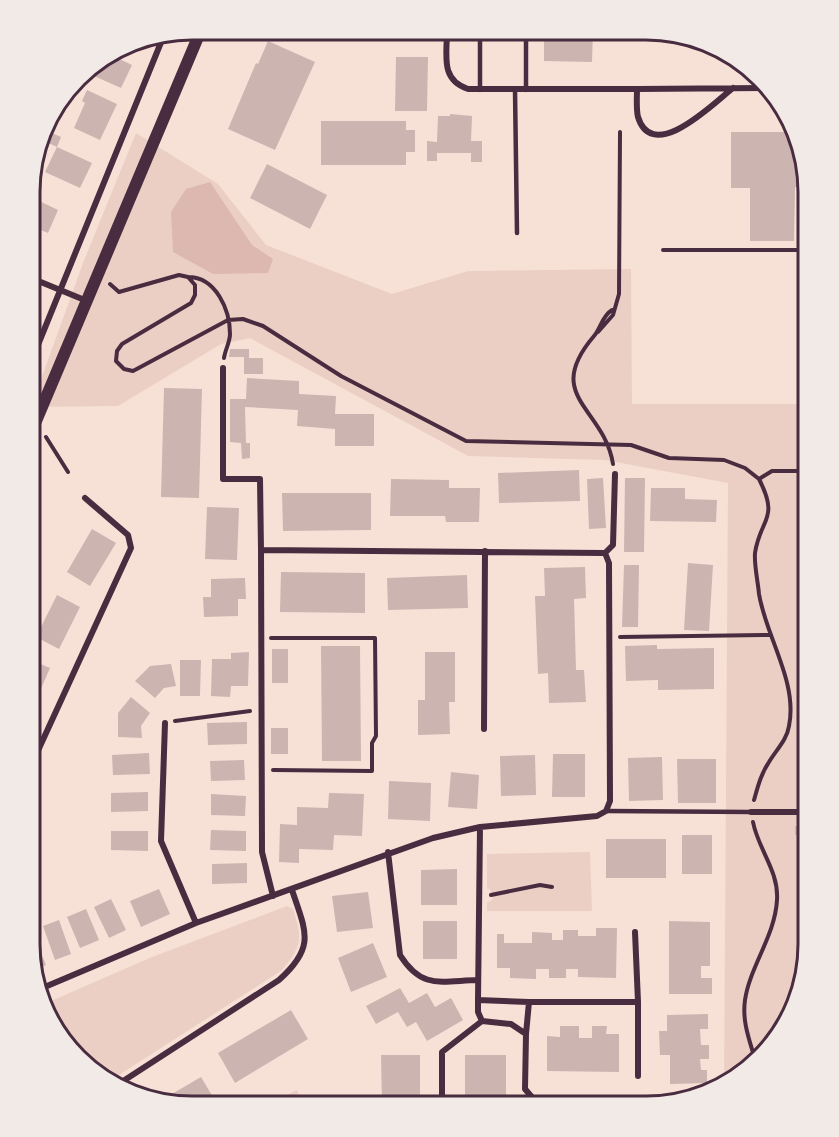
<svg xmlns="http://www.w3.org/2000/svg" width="839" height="1137" viewBox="0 0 839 1137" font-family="'Asap Condensed',sans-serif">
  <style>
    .green { fill: #ebcfc5 }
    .water { fill: #dcb8b0 }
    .building { fill: #ccb4b1 }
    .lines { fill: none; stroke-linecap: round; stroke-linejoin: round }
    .path { stroke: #4a2c40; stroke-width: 4 }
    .service { stroke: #4a2c40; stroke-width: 4.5 }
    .minor { stroke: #4a2c40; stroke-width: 6 }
    .secondary { stroke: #4a2c40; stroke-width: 12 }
    .rim { fill: none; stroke: #4a2c40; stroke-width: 3 }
  </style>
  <rect width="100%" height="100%" fill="#f7e1d7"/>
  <!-- green -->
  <path class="green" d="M136,133L218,184L266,245L392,294L468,271L631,269L632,404H809L806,963L782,1035L724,1086L728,483L605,460L468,456L250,338L221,344L118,406L31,407L83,263Z
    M590,852L592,911H487V903L493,899L490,889H487V854Z
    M287,906L293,909C303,939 302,947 281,971L108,1082L102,1079L47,1017L44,1004L152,957Z
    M297,1090L303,1106H265Z"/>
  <!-- water -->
  <path class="water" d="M210,182L252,245L273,259L268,273L213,274L173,252L171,212L186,189Z"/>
  <!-- building -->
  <path class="building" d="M544,31H593L592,62L544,61Z
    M268,41L315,62L275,150L228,129L256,63L258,64Z
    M111,55L132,65L121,88L94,76L101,61Z
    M396,57H428L427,111H395Z
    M87,90L117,104L100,140L74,128L85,103L82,101Z
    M450,114L472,116L471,141H482V162H471V153H437V161H427V141L437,142L438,116H450Z
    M321,121H406V130H415V152H406V165H321Z
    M45,130L61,137L57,147L42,140Z
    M731,132H795L808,187H795L794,241H750V188H731Z
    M57,147L92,163L80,188L45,172Z
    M267,164L327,195L310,229L250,198Z
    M33,198L58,210L48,233L31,226Z
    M230,349H249V358H263V374H244V357H229Z
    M247,378L299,381V394L336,396L335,414H374V446H335V429L297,426L298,410L245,407L246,443H250V458L242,459L241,443L230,442V399H246Z
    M164,388L202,389L199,498L161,497Z
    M579,470L580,501L499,503L498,473Z
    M603,478L606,528L589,529L587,479Z
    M625,478H645L644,552H624Z
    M391,479L449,480V488H480L479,522H446L445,516H390Z
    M651,488H685V499L717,500L716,522L650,521Z
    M282,493H371V530L283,531Z
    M207,507L239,508L237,560L205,559Z
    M92,529L116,543L90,586L67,572Z
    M688,563L713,565L709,631L684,630Z
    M624,565H639L638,627H622Z
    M585,567L586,598L574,599L576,670H584L586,702L549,703L548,673L538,674L535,596H545L544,568Z
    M281,572L365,573V613L280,612Z
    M467,575L468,608L388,610L387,578Z
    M245,578L246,599H238V616L204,617L203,597H211V579Z
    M57,595L80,607L59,649L36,637Z
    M657,645V649L714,648V689L658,690V680L626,681L625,646Z
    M321,646H360L361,761H322Z
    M272,649H288V683H272Z
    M249,652L248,686H231L230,697L211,696L212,659H231V653Z
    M425,652H455V702H449L450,734L418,735V700H425Z
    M31,660L50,668L30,714Z
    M180,660H201L200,696H180Z
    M171,664L176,686L164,688L155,698L135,681L150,666Z
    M131,697L150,713L141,726L142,738L118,737V713Z
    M247,722V744L208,745L207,723Z
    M271,728H288V754H271Z
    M149,753L150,774L113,775L112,755Z
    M553,754H585V797H552Z
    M535,755L536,795L501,796L500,756Z
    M662,757L663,800L629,801L628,758Z
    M677,759H716V803H678Z
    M244,760L245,780L211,781L210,761Z
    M451,772L479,775L477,809L448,807Z
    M389,781L431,783L430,821L388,819Z
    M148,792V811L111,812V793Z
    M329,793L364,794L362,836L334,835L333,850L299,849V863L279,862L280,824L297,825V807L328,808Z
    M211,794L246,796L245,816L211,815Z
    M795,826H809V835H795Z
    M211,830L246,831V851L210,850Z
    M111,831H148V851L111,850Z
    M682,835H712V874H682Z
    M606,839H666V878H606Z
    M247,863V883L212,884V864Z
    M457,869V905H421V870Z
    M159,889L170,914L141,927L130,901Z
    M368,892L373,928L337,932L332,896Z
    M111,899L126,930L109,938L94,907Z
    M86,909L99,940L80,948L67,917Z
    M59,920L71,954L55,960L43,926Z
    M423,921H457V959H423Z
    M669,921L710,922V966H701V978H712V994H669Z
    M596,928H617L616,978L578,977V969H566V978H549V969H536V979L510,978V968H497V934H504V943H532V932L552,933V940H563V930H578V936H596Z
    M33,933L46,965L36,969L30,945V934Z
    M373,943L387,977L351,992L338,958Z
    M400,988L409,1003L427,993L435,1007L451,998L463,1020L427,1041L416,1022L407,1027L398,1012L376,1024L366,1006Z
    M291,1010L308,1039L235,1083L218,1053Z
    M708,1014V1029H700L701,1045H709V1059H700L701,1070H707V1083L670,1084V1055H660L659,1031H667V1015Z
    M560,1026H579V1038H592V1026H607L606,1034H619V1072L547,1071V1036L560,1037Z
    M381,1055H420V1106H382Z
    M465,1055H506V1107L465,1106Z
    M201,1077L216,1102L209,1106H171L160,1101Z"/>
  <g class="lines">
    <!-- path -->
    <path class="path" d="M663,250H809
      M188,277C216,277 230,310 230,334C230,342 225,350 224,358
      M110,284L119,292L179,275L188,277L195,285V295L191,303L122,344L117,351L116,361L124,369L133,371L228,320L243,319L263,326L341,376L466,441L631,445L669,458L724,460L745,468L759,479L772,471H809
      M612,310C602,316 601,328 594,336C542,397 604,407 613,464
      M598,332L613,315L619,294L620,132
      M46,437L68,472
      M620,637L769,635
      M271,638H375L376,736L372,743V771L273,770
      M175,721L250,711
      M754,800C758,786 761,774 769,762C776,750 787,740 789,726C798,682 766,637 759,594C758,582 754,565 755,553C760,518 780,520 759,479
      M753,822C758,849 779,871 777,900C775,936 750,966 745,1000C742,1021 749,1039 755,1059
      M491,895L540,885L552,887"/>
    <!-- service -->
    <path class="service" d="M526,31V90
      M480,90V31
      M515,90L517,233
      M606,811L751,812"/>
    <!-- minor -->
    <path class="minor" d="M447,31C447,55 440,80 468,89H637
      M733,88C715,102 653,165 638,117C636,109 637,97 637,89L764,88
      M31,278L87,301
      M31,362L164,35
      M223,368V479H260L261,550
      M605,553L613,545L615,474
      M165,723L161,841L196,923
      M484,729L485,551
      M30,768L131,548L128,535L85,498
      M751,812H809
      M388,852L400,955C422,990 441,981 478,980
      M635,932L638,1002
      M40,989L196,923L433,838L480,827L597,816L606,811L610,801L609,563L605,553L261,550L262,852L273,896
      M478,1000L529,1002L526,1034L511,1024L482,1021L478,1012V1000L480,827
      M529,1002H638V1076
      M526,1034L525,1089L536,1102L674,1101
      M117,1085L279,980C316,947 306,932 292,890
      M442,1106V1052L482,1021"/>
    <!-- secondary -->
    <path class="secondary" d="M31,433L201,30"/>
  </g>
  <!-- crop -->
  <path d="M0 0H839V1137H0ZM192 40H646A152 152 0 0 1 798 192V944A152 152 0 0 1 646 1096H192A152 152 0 0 1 40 944V192A152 152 0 0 1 192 40Z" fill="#f1eae7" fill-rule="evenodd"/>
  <path class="rim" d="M192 40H646A152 152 0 0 1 798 192V944A152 152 0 0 1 646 1096H192A152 152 0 0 1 40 944V192A152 152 0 0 1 192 40Z"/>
</svg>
